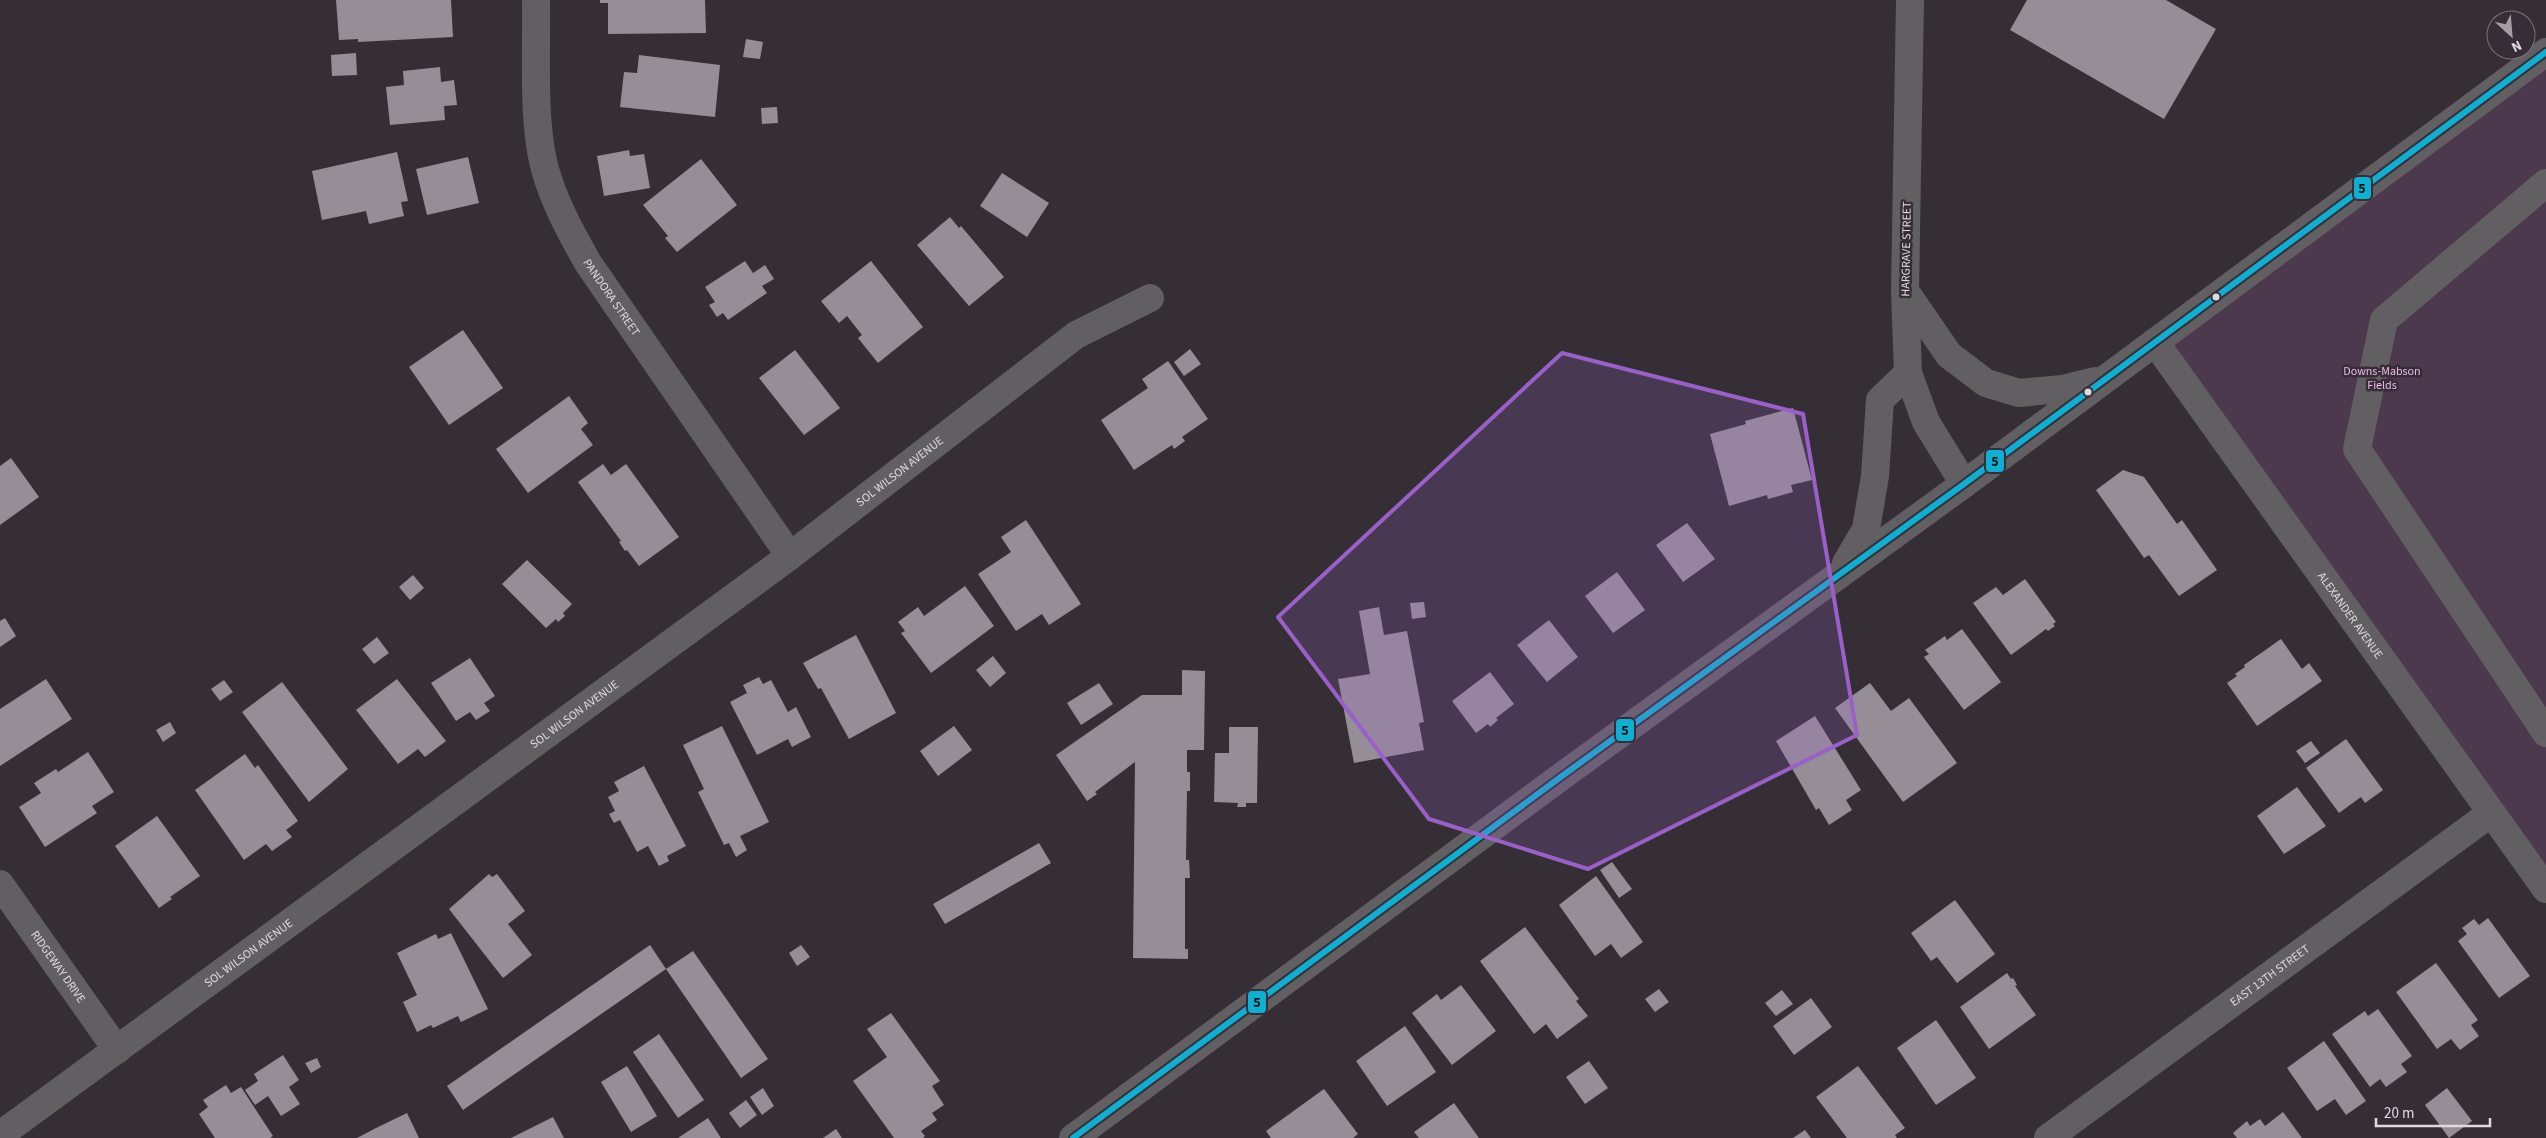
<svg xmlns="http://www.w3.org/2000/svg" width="2546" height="1138" viewBox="0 0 2546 1138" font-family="'Source Sans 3',sans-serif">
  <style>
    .green { fill: #4d394d }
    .building { fill: #968e96 }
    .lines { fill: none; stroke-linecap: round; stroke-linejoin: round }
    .minor { stroke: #625f62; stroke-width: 28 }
    .bus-1-casing { stroke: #372d37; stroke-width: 10 }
    .bus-1 { stroke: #0dafd3; stroke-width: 6 }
    .marked { fill: #9960c9; fill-opacity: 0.2; stroke: #9960c9; stroke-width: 4; stroke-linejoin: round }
    .bus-dot { fill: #e0dae0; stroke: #372d37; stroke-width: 2 }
    .labels { text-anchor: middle; stroke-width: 5; stroke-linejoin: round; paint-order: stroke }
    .street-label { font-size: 12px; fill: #e0dae0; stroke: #372d37 }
    .park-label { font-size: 12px; fill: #edbaeb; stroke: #372d37 }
    .line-badge { stroke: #372d37; stroke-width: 2 }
    .pale-badge-label { font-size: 14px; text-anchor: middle; font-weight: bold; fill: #111 }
  </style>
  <rect width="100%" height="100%" fill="#352f35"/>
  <!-- green -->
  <path class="green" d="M2546,52V884L2155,342Z"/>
  <!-- building -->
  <path class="building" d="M336,0H451L453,37L358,42V39L339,40Z
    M600,0H705L706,33L608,34V3H600Z
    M2027,0H2166L2216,29L2164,119L2010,30Z
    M746,39L763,42L760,59L743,57Z
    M356,53L357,75L332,76L331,55Z
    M639,55L720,65L715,117L620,107L624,72L637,73Z
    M440,67L441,82L454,80L457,105L444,106L445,120L390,125L386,87L404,85L403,71Z
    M777,107L778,123L762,124L761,108Z
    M629,150L630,156L644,154L650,188L604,196L597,156Z
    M397,152L408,201L401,202L404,216L369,224L366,211L322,220L312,171Z
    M468,157L479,203L427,215L416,169Z
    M701,159L737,205L677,252L665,238L668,236L643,205Z
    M1002,173L1049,203L1027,237L980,206Z
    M950,217L959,228L961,226L1004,277L969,306L917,245Z
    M745,261L753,273L765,265L774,279L762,286L767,293L728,320L723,313L717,317L709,305L715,302L705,287Z
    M871,261L923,327L878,363L858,338L862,335L847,316L839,323L821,301Z
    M463,330L503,388L449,425L409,367Z
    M1190,349L1201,364L1184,376L1174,362Z
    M795,350L840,408L804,435L759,378Z
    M1168,361L1208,419L1182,437L1185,441L1174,449L1172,445L1134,470L1101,420L1148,388L1142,379Z
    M569,396L588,423L581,429L593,445L528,493L496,449Z
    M1793,408L1812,480L1791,485L1793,492L1768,499L1767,495L1729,506L1710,434L1746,424L1745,421Z
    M11,458L39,497L0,525V466Z
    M603,464L611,475L626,464L679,537L639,566L627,550L625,551L619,542L621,541L578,482Z
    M2123,470L2144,477L2177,524L2182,520L2217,570L2179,596L2149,555L2144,558L2096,490Z
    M1026,520L1081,604L1049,625L1042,614L1016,631L978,574L1011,552L1001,537Z
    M1687,523L1715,559L1683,582L1656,545Z
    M527,560L572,604L563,613L565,616L558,622L556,619L546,628L502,584Z
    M1617,572L1645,610L1613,633L1585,596Z
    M413,575L424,588L410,600L399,587Z
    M2025,579L2056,622L2053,624L2055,626L2048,631L2046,629L2011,655L1973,603L1996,587L2003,595Z
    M965,586L994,626L931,673L901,633L905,631L898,622L918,607L924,616Z
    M1424,602L1426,617L1412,619L1410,603Z
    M1379,607L1384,635L1407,631L1424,722L1419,723L1424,750L1354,763L1338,679L1370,674L1359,611Z
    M5,618L16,636L0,647V621Z
    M1549,620L1578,657L1547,682L1517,645Z
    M1962,629L2001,682L1964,710L1924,657L1929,654L1925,650L1945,636L1947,640Z
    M856,635L896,713L849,739L821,688L818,689L803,663Z
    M377,637L389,653L374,664L362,649Z
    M2281,639L2302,669L2309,663L2322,681L2257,726L2227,683L2237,676L2235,674L2245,667L2244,665Z
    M993,656L1006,673L990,687L976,670Z
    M470,658L495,696L484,703L490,711L476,720L470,712L456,721L431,683Z
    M1182,670L1205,671L1204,750H1187V772H1190V791H1187L1186,860H1189L1190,878H1185V949H1188V959L1133,958L1135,762L1095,792L1097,794L1087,801L1056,755L1142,695H1182Z
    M1490,672L1514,704L1496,718L1498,720L1490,727L1488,724L1476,733L1452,701Z
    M759,677L763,684L771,680L788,712L796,707L811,737L792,747L788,739L757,755L730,702L747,693L743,685Z
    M46,679L72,719L0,766V709Z
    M397,679L446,741L425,757L418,749L398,764L356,710Z
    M224,680L233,692L220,701L211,689Z
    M282,682L348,769L309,802L242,712Z
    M1099,683L1113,704L1081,725L1067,703Z
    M1870,683L1891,711L1909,698L1957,763L1903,802L1835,708Z
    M1815,716L1861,790L1846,800L1852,810L1829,825L1819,808L1816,810L1776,741Z
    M170,722L176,733L163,742L156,730Z
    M722,726L769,822L740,836L747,850L736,857L729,843L724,845L698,792L704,789L683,745Z
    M954,726L972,750L938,776L920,751Z
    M1229,727H1258L1257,803H1246V807H1237L1238,803L1214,802L1215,753H1229Z
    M2346,739L2383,790L2365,803L2361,797L2339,813L2306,768Z
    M2311,741L2320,753L2305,763L2296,751Z
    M88,752L114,792L92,806L97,813L45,847L19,807L41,793L34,783L56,769L58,772Z
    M245,754L255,768L258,765L298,821L286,830L292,837L272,851L266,844L244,860L195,790Z
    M644,766L686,846L667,856L669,861L659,866L648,846L637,852L620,820L614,823L609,814L615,811L608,797L619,791L614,782Z
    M2297,787L2326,826L2284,854L2257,816Z
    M157,816L200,876L170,897L172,899L159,908L115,846Z
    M1039,843L1051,863L945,924L933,904Z
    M1612,862L1632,889L1619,898L1600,870Z
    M489,874L492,877L497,874L525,911L508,924L532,955L503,978L449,909Z
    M1596,876L1643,942L1621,958L1611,944L1595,956L1559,905Z
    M1955,900L1995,954L1957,983L1937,957L1931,961L1911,933Z
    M2488,918L2530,976L2499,998L2458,941L2467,934L2462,928L2474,919L2479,925Z
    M1525,927L1579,999L1576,1001L1588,1016L1557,1039L1546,1024L1534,1034L1480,961Z
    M451,933L488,1009L461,1022L458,1016L433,1028L431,1025L417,1032L403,1002L417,995L397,953L436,934L438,939Z
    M650,945L666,969L463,1110L447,1086Z
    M801,945L810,957L797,966L789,953Z
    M693,951L768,1059L741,1078L666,969Z
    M2436,963L2478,1020L2471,1025L2479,1036L2460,1050L2451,1039L2437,1049L2396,992Z
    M2007,973L2011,979L2013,978L2017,985L2015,986L2036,1015L1989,1049L1960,1007Z
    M1461,985L1496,1031L1452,1065L1412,1013L1437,994L1441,1000Z
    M1659,989L1669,1002L1655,1012L1645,999Z
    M1782,990L1793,1004L1776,1016L1765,1003Z
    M1811,998L1832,1027L1794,1055L1773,1026Z
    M2378,1009L2412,1056L2401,1064L2407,1072L2386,1087L2380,1079L2370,1087L2332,1034L2365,1011L2368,1016Z
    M891,1013L940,1081L932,1086L944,1105L932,1113L937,1120L921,1131L925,1136L923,1138H894L853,1081L887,1057L867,1029Z
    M1936,1020L1976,1078L1936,1105L1897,1048Z
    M1405,1026L1436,1072L1387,1106L1356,1061Z
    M659,1034L704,1100L678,1118L633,1052Z
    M2324,1041L2366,1101L2346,1115L2335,1099L2317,1111L2287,1068Z
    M283,1055L299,1080L289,1087L300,1104L281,1116L268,1096L255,1105L245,1090L258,1081L254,1074Z
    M317,1058L321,1067L311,1073L305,1063Z
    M1589,1061L1608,1088L1585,1104L1566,1077Z
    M627,1066L657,1116L631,1132L601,1082Z
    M1858,1066L1905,1128L1895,1135L1897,1138H1847L1816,1097Z
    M226,1085L231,1093L241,1087L273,1136L270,1138H215L199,1114L208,1107L203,1100Z
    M763,1088L774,1106L762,1115L750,1097Z
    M2447,1088L2472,1121L2449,1138L2425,1105Z
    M1324,1089L1358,1134L1353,1138H1271L1266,1131Z
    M746,1100L757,1115L740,1128L729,1113Z
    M1454,1103L1479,1138H1419L1414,1132Z
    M2283,1112L2302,1138H2237L2233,1133L2247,1121L2250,1126L2260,1119L2265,1126Z
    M407,1113L419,1138H357L376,1128Z
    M553,1117L564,1138H511Z
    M708,1118L721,1138H678Z
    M836,1129L842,1138H823Z
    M1805,1130L1811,1138H1793Z"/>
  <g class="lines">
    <!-- minor -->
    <g class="minor">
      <path id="s1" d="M536,0C537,50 532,122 545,169C554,202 571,233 588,263L790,556"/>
      <path d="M1910,0L1905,291L1908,373L1926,422L1964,484"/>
      <path d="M2546,183L2384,320L2357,449L2546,733"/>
      <path d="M1905,291L1949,355L1986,383L2019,393L2062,389L2095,381"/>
      <path id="s2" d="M2155,342L2546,889"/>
      <path d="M1846,563L1866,529L1875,476L1880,400L1908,373"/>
      <path id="s3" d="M0,884L117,1050"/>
      <path id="s4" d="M0,1135L790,556L1076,335L1150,298"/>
      <path d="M1073,1138L1562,776L1964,484L2546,52"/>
      <path id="s5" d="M2048,1138L2491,813"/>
    </g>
    <!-- bus-1 casing -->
    <g class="bus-1-casing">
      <path id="bus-1" d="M1073,1138L1562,776L1964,484L2546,52"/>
    </g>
    <!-- bus-1 -->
    <use href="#bus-1" class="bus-1"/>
  </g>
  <!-- marked area -->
  <path class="marked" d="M1562,353L1803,414L1857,735L1588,869L1429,819L1278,617Z"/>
  <!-- markers -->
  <g class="bus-dot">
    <circle cx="2216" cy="297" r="4.5"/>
    <circle cx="2088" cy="392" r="4.5"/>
  </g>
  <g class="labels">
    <!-- street labels -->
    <g class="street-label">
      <text transform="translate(1906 249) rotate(-89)" y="4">HARGRAVE STREET</text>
      <text dy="4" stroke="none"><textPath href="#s1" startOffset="315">PANDORA STREET</textPath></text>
      <text dy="4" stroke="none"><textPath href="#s4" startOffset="1118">SOL WILSON AVENUE</textPath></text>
      <text dy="4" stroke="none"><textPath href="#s2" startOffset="336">ALEXANDER AVENUE</textPath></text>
      <text dy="4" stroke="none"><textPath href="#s4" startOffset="712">SOL WILSON AVENUE</textPath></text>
      <text dy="4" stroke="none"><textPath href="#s4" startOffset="308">SOL WILSON AVENUE</textPath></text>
      <text dy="4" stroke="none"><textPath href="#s3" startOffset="101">RIDGEWAY DRIVE</textPath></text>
      <text dy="4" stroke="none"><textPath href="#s5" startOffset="275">EAST 13TH STREET</textPath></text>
    </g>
    <!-- park labels -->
    <g class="park-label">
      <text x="2382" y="375">Downs-Mabson<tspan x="2382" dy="14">Fields</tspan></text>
    </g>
  </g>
  <g class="line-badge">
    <rect x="2353" y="176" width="19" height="24" rx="5" fill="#0dafd3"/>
    <rect x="1985" y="449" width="20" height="24" rx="5" fill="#0dafd3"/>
    <rect x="1615" y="718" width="20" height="24" rx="5" fill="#0dafd3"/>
    <rect x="1247" y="990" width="20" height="24" rx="5" fill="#0dafd3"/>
  </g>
  <g class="pale-badge-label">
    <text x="2362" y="193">5</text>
    <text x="1995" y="466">5</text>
    <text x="1625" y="735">5</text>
    <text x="1257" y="1007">5</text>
  </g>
  <!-- north arrow -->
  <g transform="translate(2511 35) rotate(154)"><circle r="24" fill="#372d37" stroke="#7b727b"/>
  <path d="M0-4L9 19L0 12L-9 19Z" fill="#a49ea4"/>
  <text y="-8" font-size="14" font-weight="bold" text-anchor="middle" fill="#e0dae0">N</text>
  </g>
  <!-- scale -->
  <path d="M2376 1118v8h114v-8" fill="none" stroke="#e0dae0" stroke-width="2.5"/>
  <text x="2384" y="1118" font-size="15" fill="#e0dae0" stroke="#372d37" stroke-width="4" paint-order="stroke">20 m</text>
</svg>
